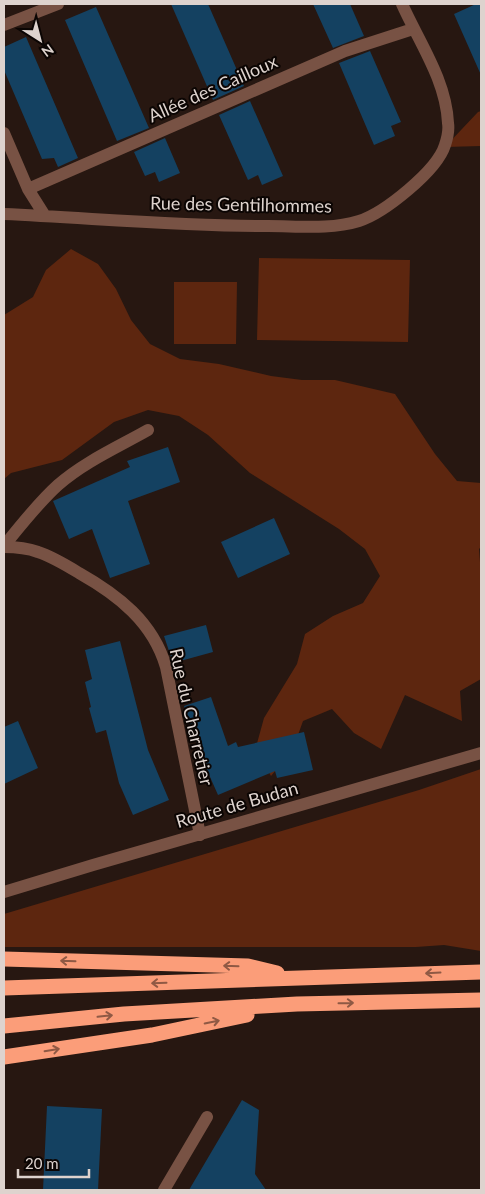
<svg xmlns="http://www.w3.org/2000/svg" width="485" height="1194" viewBox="0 0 485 1194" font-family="Lato,sans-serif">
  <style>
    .green { fill: #5d260f }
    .building { fill: #144161 }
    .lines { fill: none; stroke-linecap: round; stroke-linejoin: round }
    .minor { stroke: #785244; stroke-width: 12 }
    .highway { stroke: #fb9d79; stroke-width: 15 }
    .oneway { stroke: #8f5944 }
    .labels { text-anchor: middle; stroke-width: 4; stroke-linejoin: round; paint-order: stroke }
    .street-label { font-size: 18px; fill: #ded3ce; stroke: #0b0503 }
  </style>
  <rect width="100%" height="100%" fill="#271711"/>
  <!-- green -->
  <path class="green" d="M481,111V146L445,147L478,112Z
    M71,249L98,264L116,289L131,320L150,344L180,359L219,364L271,376L302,380H335L395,394L435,454L457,481L481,483V547L479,549L481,575V679L460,691L462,721L405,695L381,749L354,733L332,709L303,721L293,749L271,776L256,747L264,718L297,664L305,634L333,616L363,603L380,576L365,549L339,529L250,473L208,435L179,416L148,410L114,422L62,460L11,473L4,479V315L33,297L46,270Z
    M259,258L410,260L408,342L257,340Z
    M174,282H237L236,344H174Z
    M481,769V951L444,945L416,947H4V914L419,790Z"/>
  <!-- building -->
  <path class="building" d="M171,4H208L244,86L213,100Z
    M313,4H350L364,36L333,48Z
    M476,4H481V75L454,14Z
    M96,7L149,128L117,141L65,20Z
    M26,37L78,158L58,167L54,158L42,159L4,70V47Z
    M370,51L401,122L391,126L395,136L374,145L339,63Z
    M250,101L283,176L262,185L258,175L248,180L219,115Z
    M165,138L180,173L159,182L155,172L145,176L134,152Z
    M168,447L180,482L128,501L150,564L110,578L92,529L69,539L53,501L130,467L127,461Z
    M274,518L290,554L238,578L221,542Z
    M206,625L213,652L173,663L164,636Z
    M120,641L148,750L169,800L133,815L119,783L106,730L96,733L89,708L91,707L85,682L92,679L85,650Z
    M211,697L228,746L236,742L238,747L304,732L313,770L277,778L275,771L218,795L203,761L184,706Z
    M18,721L38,768L4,784V727Z
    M242,1100L259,1110L255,1174L266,1190H189Z
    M47,1106L102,1109L98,1190H43Z"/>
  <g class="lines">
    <!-- minor -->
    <path class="minor" d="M4,25L58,4
      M4,133L28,189L45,216
      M28,189L345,51L413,29
      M4,214C92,218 180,226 268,226C298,226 330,230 359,221C384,213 437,171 445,145C447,139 449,129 448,123C446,80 419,42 402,4
      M4,546C21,525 38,503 58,485C84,462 118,447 148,430
      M4,547C15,547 27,548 38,552C53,557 66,565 79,573C118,595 153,622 166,667L200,835
      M4,892L93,865L481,753
      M164,1190L207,1117"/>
    <!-- highway -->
    <path class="highway" d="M4,959L248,966L277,973
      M4,988L481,972
      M4,1026L124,1014L297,1004L481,1000
      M4,1057L152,1035L247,1015"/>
  </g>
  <!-- one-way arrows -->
  <defs><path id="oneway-shaft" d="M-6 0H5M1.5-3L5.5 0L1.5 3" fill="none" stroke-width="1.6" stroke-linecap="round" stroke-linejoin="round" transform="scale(1.25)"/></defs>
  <g class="oneway">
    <use href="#oneway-shaft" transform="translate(68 961) rotate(-178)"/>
    <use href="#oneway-shaft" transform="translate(231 966) rotate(-178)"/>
    <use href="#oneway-shaft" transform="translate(433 973) rotate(177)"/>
    <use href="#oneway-shaft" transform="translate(159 983) rotate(178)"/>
    <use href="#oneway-shaft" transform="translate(346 1003) rotate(-1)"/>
    <use href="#oneway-shaft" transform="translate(105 1016) rotate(-6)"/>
    <use href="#oneway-shaft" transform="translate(212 1022) rotate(-12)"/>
    <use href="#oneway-shaft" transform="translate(52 1050) rotate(-9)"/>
  </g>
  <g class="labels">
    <!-- street labels -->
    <g class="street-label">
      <text transform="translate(213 89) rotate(-24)" y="6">Allée des Cailloux</text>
      <text transform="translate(241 205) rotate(1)" y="6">Rue des Gentilhommes</text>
      <text transform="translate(191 717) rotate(77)" y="6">Rue du Charretier</text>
      <text transform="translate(237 805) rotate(-16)" y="6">Route de Budan</text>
    </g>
  </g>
  <!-- border -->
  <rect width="485" height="1194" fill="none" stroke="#ded3ce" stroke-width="10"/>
  <!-- north arrow -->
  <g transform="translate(40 40) rotate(144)" stroke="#0b0503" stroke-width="4" paint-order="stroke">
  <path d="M0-4L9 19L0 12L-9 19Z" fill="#ded3ce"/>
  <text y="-8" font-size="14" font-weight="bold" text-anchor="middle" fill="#ded3ce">N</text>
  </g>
  <!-- scale -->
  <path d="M18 1169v8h71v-8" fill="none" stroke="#ded3ce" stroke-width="2.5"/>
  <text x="25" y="1169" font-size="15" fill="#ded3ce" stroke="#0b0503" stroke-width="4" paint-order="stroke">20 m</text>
</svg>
